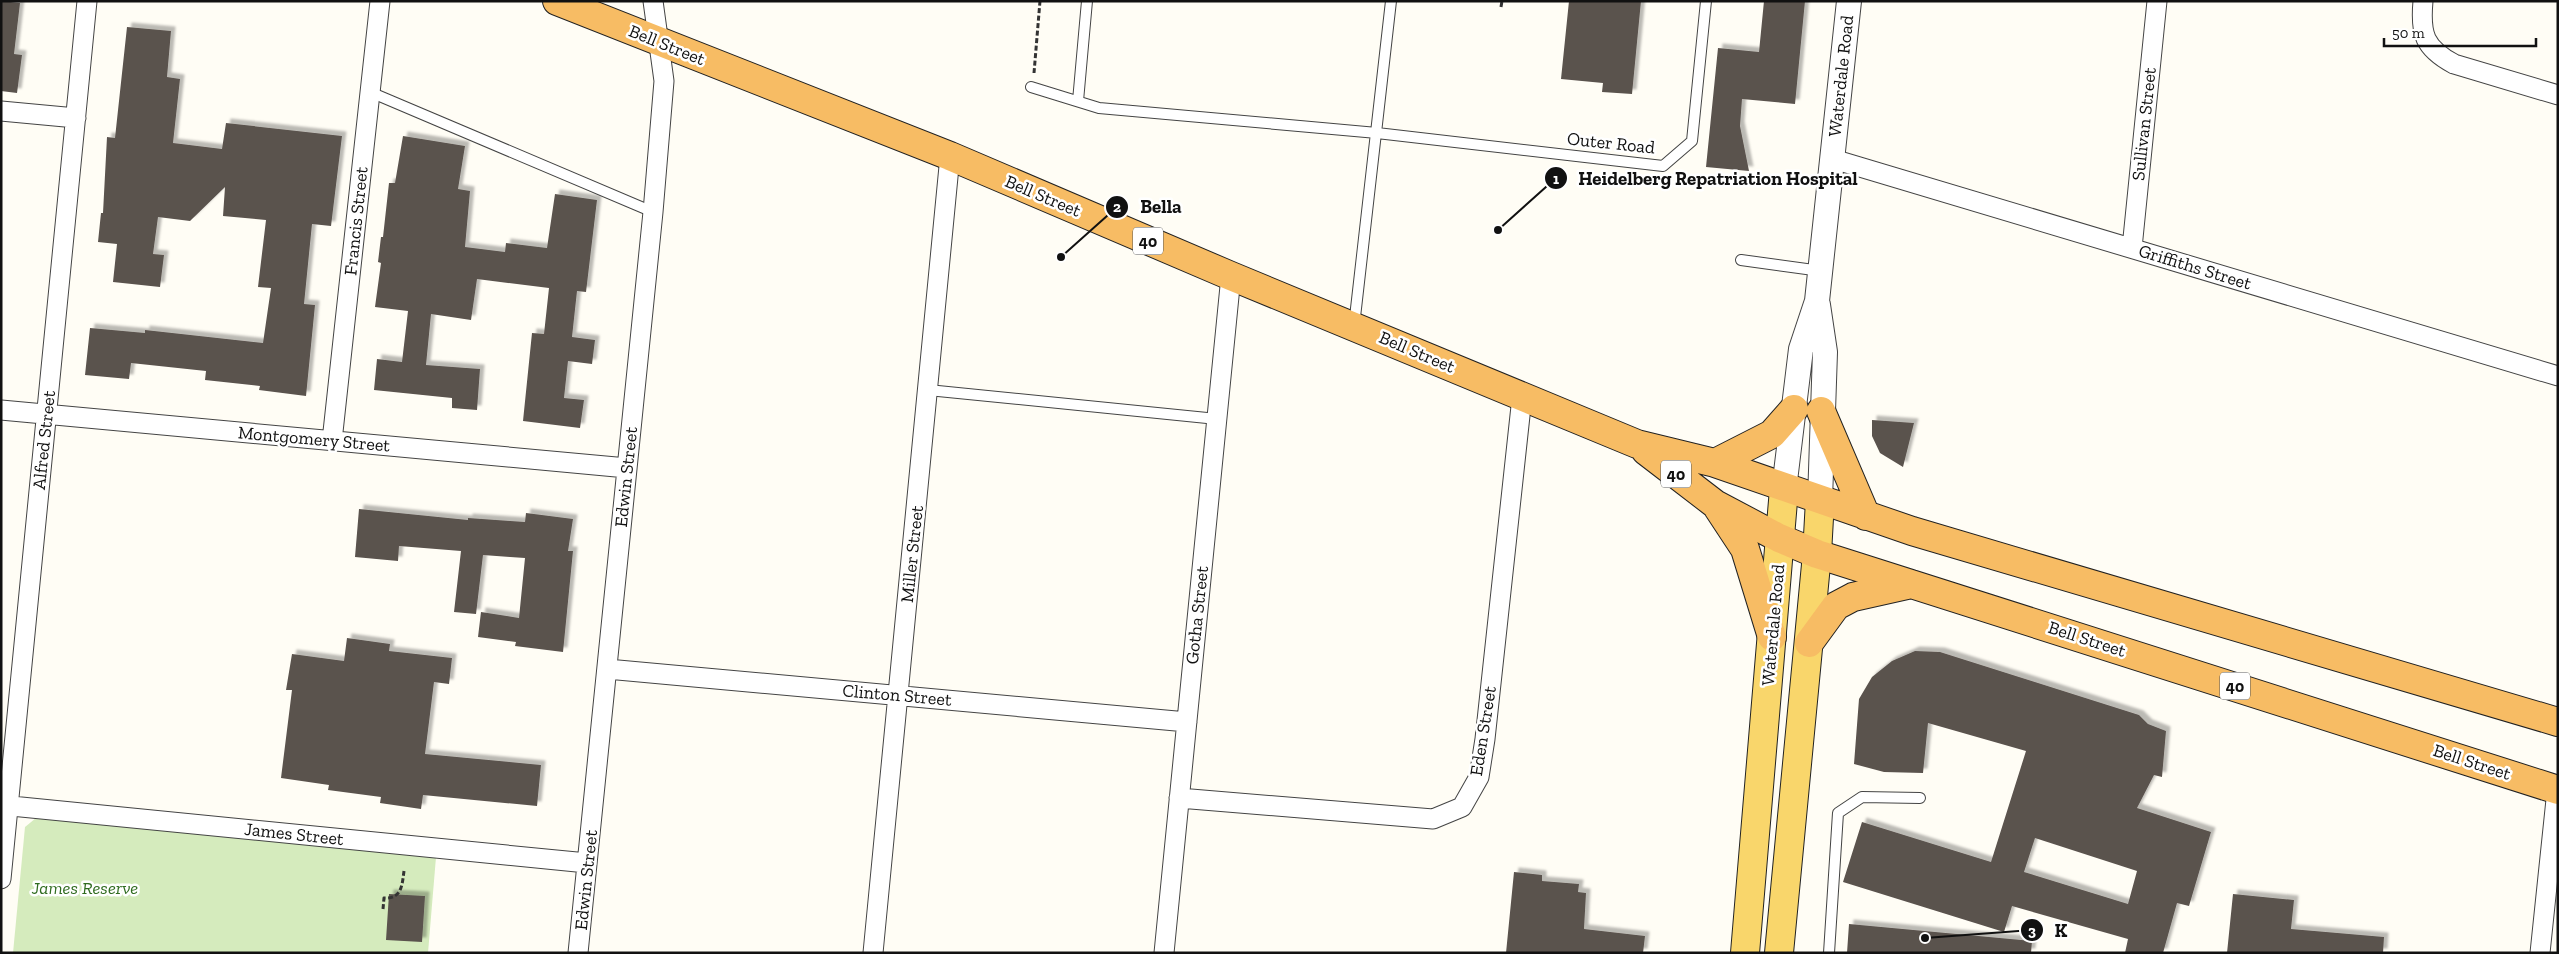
<svg xmlns="http://www.w3.org/2000/svg" width="2559" height="954" viewBox="0 0 2559 954" font-family="'Zilla Slab',serif">
  <style>
    .green { fill: #d5ebbd }
    .building { fill: #5a524d; fill-rule: evenodd; filter: url(#shadow) }
    .lines { fill: none; stroke-linecap: round; stroke-linejoin: round }
    .service-casing { stroke: #444; stroke-width: 12 }
    .minor-casing { stroke: #444; stroke-width: 21 }
    .tertiary-casing { stroke: #444; stroke-width: 26 }
    .primary-casing { stroke: #222; stroke-width: 30 }
    .trunk-casing { stroke: #222; stroke-width: 30 }
    .path { stroke: #333; stroke-width: 3; stroke-dasharray: 5 2.5; stroke-linecap: butt }
    .service { stroke: #fff; stroke-width: 10 }
    .minor { stroke: #fff; stroke-width: 19 }
    .tertiary { stroke: #fff; stroke-width: 24 }
    .primary { stroke: #f9d66b; stroke-width: 28 }
    .trunk { stroke: #f7bc64; stroke-width: 28 }
    .labels { text-anchor: middle; stroke-width: 5; stroke-linejoin: round; paint-order: stroke }
    .shield { fill: #fff; stroke: #585858; stroke-width: 1 }
    .shield-label { font-size: 16px; font-weight: bold; fill: #111 }
    .street-label { font-size: 18px; fill: #111; stroke: #fff }
    .park-label { font-size: 18px; font-style: italic; fill: #2f6b1f; stroke: #fff }
    .leader { fill: none; stroke: #111; stroke-width: 2 }
    .callout-dot { fill: #111; stroke: #fff; stroke-width: 2 }
    .mark-label { font-size: 15px; text-anchor: middle; font-weight: bold; fill: #fff }
    .callout-label { font-size: 19px; text-anchor: middle; font-weight: bold; fill: #111; stroke: #fff; stroke-width: 5; stroke-linejoin: round; paint-order: stroke }
  </style>
  <defs>
    <filter id="shadow"><feDropShadow dx="4.5" dy="-4.5" stdDeviation="1" flood-color="#0004"/></filter>
  </defs>
  <rect width="100%" height="100%" fill="#fffdf5"/>
  <!-- green -->
  <path class="green" d="M36,818L436,857L428,953H13L25,827Z"/>
  <!-- building -->
  <path class="building" d="M1,1L20,3L14,54L22,55L17,93L1,91Z
    M1569,1H1641L1632,94L1602,92L1603,83L1561,79Z
    M1764,1H1805L1795,104L1742,99L1740,126L1749,171L1706,167L1718,48L1759,52Z
    M127,27L171,31L167,77L180,79L173,143L222,149L226,123L342,136L331,226L312,224L304,304L315,305L306,396L259,390L260,386L205,380L206,371L131,363L129,379L85,375L90,328L145,333V330L263,343L271,288L258,287L266,220L223,216L225,187L190,221L158,217L153,254L164,255L160,287L113,282L117,244L98,242L101,213H103L107,137L115,138Z
    M403,136L465,146L458,189L470,191L465,247L505,252L506,243L547,248L555,194L597,200L586,292L577,291L572,337L595,340L592,364L568,361L564,398L584,400L580,428L523,421L532,333L544,334L549,288L477,279L471,320L431,314L426,365L480,369L477,410L452,408V398L374,390L377,359L402,362L408,311L375,307L381,263L378,262L381,237H383L389,183H395Z
    M1872,420L1914,423L1903,467L1880,453L1872,436Z
    M359,509L468,520V518L525,522L526,513L573,519L568,551H573L563,652L515,646L516,642L478,637L481,612L519,618L525,558L483,555L476,614L454,612L461,551L399,546L398,561L355,557Z
    M347,638L390,644L389,651L452,658L449,684L434,682L425,754L541,765L537,806L423,795L421,809L380,803L381,797L328,790L329,785L281,778L292,690H286L292,654L344,661Z
    M1915,651L1940,652L2139,715L2148,724L2166,731L2162,777L2154,775L2137,808L2211,832L2189,906L2177,903L2163,953H2125L2128,939L2012,906L2004,932L1843,882L1862,822L1991,862L2026,751L1928,723L1923,773L1884,772L1854,764L1859,699L1872,677L1892,661ZM2035,838L2137,871L2128,904L2024,872Z
    M1514,872L1542,875V881L1579,884L1578,892L1586,893L1584,929L1645,936L1643,953H1506Z
    M389,894L425,896L422,942L386,940Z
    M2233,894L2294,900L2291,929L2384,937L2383,953H2227Z
    M1849,924L2032,941L2031,953H1847Z"/>
  <g class="lines">
    <!-- service casing -->
    <g class="service-casing">
      <path id="service" d="M1031,87L1099,108L1377,133L1663,166L1692,141L1706,1
        M370,92L653,212
        M1078,101L1087,1
        M1741,260L1821,271
        M1354,326L1391,1
        M928,390L1217,419
        M1829,953L1838,813L1862,797L1920,798"/>
    </g>
    <!-- minor casing -->
    <g class="minor-casing">
      <path id="minor" d="M2423,1C2420,34 2424,48 2454,64L2558,95
        M1,111L76,118
        M1833,159L2558,376
        M2132,248L2157,1
        M1,410L627,468
        M332,441L380,1
        M607,669L1187,722
        M1179,798L1433,819L1462,807L1479,777L1485,739L1522,397
        M1,805L587,863
        M1,879L87,1
        M578,953L653,212L664,81L653,1
        M873,953L950,156
        M1164,953L1231,276
        M2540,953L2557,790"/>
    </g>
    <!-- tertiary casing -->
    <g class="tertiary-casing">
      <path id="tertiary" d="M1818,305L1825,352L1820,500
        M1784,489L1801,349L1817,301L1849,1"/>
    </g>
    <!-- primary casing -->
    <g class="primary-casing">
      <path id="primary" d="M1745,953L1784,489
        M1779,953L1817,554L1820,500"/>
    </g>
    <!-- trunk casing -->
    <g class="trunk-casing">
      <path id="trunk" d="M557,1L950,156L1231,276L1637,444L1715,463L1912,531L2558,722
        M1821,411L1866,516
        M1646,451L1715,504L1779,538L1817,554L2558,790
        M1715,463L1772,434L1794,409
        M1718,508L1745,549L1772,637
        M1809,643L1836,606L1853,597L1911,584"/>
    </g>
    <!-- path -->
    <path class="path" d="M1501,7L1502,1
      M1034,73L1040,1
      M383,909L384,898C402,899 402,885 404,871"/>
    <!-- service -->
    <use href="#service" class="service"/>
    <!-- minor -->
    <use href="#minor" class="minor"/>
    <!-- tertiary -->
    <use href="#tertiary" class="tertiary"/>
    <!-- primary -->
    <use href="#primary" class="primary"/>
    <!-- trunk -->
    <use href="#trunk" class="trunk"/>
  </g>
  <g class="labels">
    <!-- shield labels -->
    <g class="shield">
      <rect x="1133" y="227.5" width="30" height="27" rx="4"/>
      <rect x="1661" y="460.5" width="30" height="27" rx="4"/>
      <rect x="2220" y="672.5" width="30" height="27" rx="4"/>
    </g>
    <g class="shield-label">
      <text x="1148" y="247">40</text>
      <text x="1676" y="480">40</text>
      <text x="2235" y="692">40</text>
    </g>
    <!-- street labels -->
    <g class="street-label">
      <text transform="translate(667 45) rotate(22)" y="6">Bell Street</text>
      <text transform="translate(1841 76) rotate(-84)" y="6">Waterdale Road</text>
      <text transform="translate(2144 124) rotate(-84)" y="6">Sullivan Street</text>
      <text transform="translate(1611 143) rotate(6)" y="6">Outer Road</text>
      <text transform="translate(1043 196) rotate(23)" y="6">Bell Street</text>
      <text transform="translate(356 221) rotate(-84)" y="6">Francis Street</text>
      <text transform="translate(2195 267) rotate(17)" y="6">Griffiths Street</text>
      <text transform="translate(1417 352) rotate(23)" y="6">Bell Street</text>
      <text transform="translate(314 439) rotate(5)" y="6">Montgomery Street</text>
      <text transform="translate(44 440) rotate(-84)" y="6">Alfred Street</text>
      <text transform="translate(626 477) rotate(-84)" y="6">Edwin Street</text>
      <text transform="translate(912 554) rotate(-84)" y="6">Miller Street</text>
      <text transform="translate(1197 615) rotate(-84)" y="6">Gotha Street</text>
      <text transform="translate(1773 625) rotate(-85)" y="6">Waterdale Road</text>
      <text transform="translate(2087 639) rotate(18)" y="6">Bell Street</text>
      <text transform="translate(897 695) rotate(5)" y="6">Clinton Street</text>
      <text transform="translate(1483 731) rotate(-81)" y="6">Eden Street</text>
      <text transform="translate(2472 762) rotate(18)" y="6">Bell Street</text>
      <text transform="translate(294 834) rotate(6)" y="6">James Street</text>
      <text transform="translate(586 880) rotate(-84)" y="6">Edwin Street</text>
    </g>
    <!-- park labels -->
    <g class="park-label">
      <text x="85" y="894">James Reserve</text>
    </g>
  </g>
  <!-- callouts -->
  <path class="leader" d="M1498 230L1556 178M1061 257L1117 207M1925 938L2032 930"/>
  <g class="callout-dot">
    <circle cx="1498" cy="230" r="5"/>
    <circle cx="1061" cy="257" r="5"/>
    <circle cx="1925" cy="938" r="5"/>
    <circle cx="1556" cy="178" r="12"/>
    <circle cx="1117" cy="207" r="12"/>
    <circle cx="2032" cy="930" r="12"/>
  </g>
  <g class="mark-label">
    <text x="1556" y="184">1</text>
    <text x="1117" y="212">2</text>
    <text x="2032" y="936">3</text>
  </g>
  <g class="callout-label">
    <text x="1718" y="185">Heidelberg Repatriation Hospital</text>
    <text x="1161" y="213">Bella</text>
    <text x="2061" y="937">K</text>
  </g>
  <!-- border -->
  <rect width="2559" height="954" fill="none" stroke="#111111" stroke-width="5"/>
  <!-- scale -->
  <path d="M2384 38v8h152v-8" fill="none" stroke="#111111" stroke-width="2.5"/>
  <text x="2392" y="38" font-size="15" fill="#111111" stroke="#ffffff" stroke-width="4" paint-order="stroke">50 m</text>
</svg>
